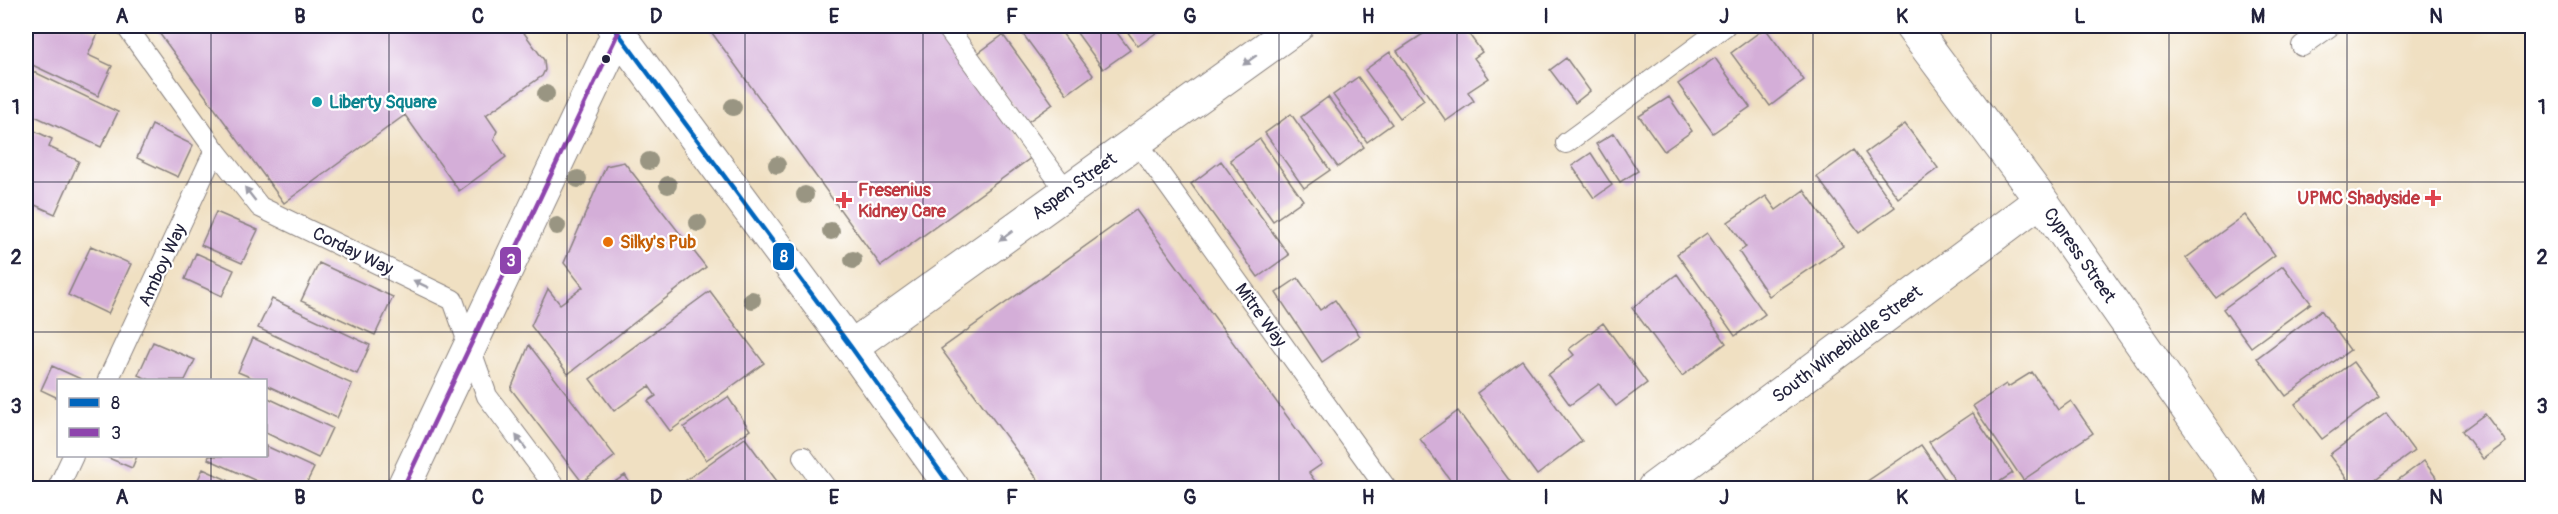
<svg xmlns="http://www.w3.org/2000/svg" width="2558" height="514" viewBox="0 0 2558 514" font-family="Pangolin,sans-serif">
  <style>
    .building { fill: #d4aed8 }
    .lines { fill: none; stroke-linecap: round; stroke-linejoin: round }
    .lane-casing { stroke: #89817e; stroke-width: 22 }
    .street-casing { stroke: #89817e; stroke-width: 35 }
    .primary-casing { stroke: #89817e; stroke-width: 35 }
    .lane { stroke: #fff; stroke-width: 20 }
    .street { stroke: #fff; stroke-width: 33 }
    .primary { stroke: #fff; stroke-width: 33 }
    .bus-1-casing { stroke: #fff; stroke-width: 9 }
    .bus-2-casing { stroke: #fff; stroke-width: 9 }
    .bus-1 { stroke: #0065bd; stroke-width: 4.5 }
    .bus-2 { stroke: #8e44ad; stroke-width: 4.5 }
    .tree { fill: #999582 }
    .oneway { fill: #9c9ca7 }
    .grid { fill: none; stroke: #22223b; stroke-width: 1.5; stroke-opacity: 0.55 }
    .bus-dot { fill: #22223b; stroke: #fff; stroke-width: 2 }
    .culture-dot { fill: #0f9aa8; stroke: #fff; stroke-width: 2 }
    .health-dot { fill: #e0444e; stroke: #fff; stroke-width: 2 }
    .food-dot { fill: #e8710a; stroke: #fff; stroke-width: 2 }
    .labels { text-anchor: middle; stroke-width: 4.5; stroke-linejoin: round; paint-order: stroke }
    .culture-label { font-size: 18px; font-weight: bold; fill: #0d838f; stroke: #fff; text-anchor: start }
    .street-label { font-size: 18px; fill: #22223b; stroke: #fff }
    .health-label { font-size: 18px; font-weight: bold; fill: #be3a42; stroke: #fff; text-anchor: start }
    .food-label { font-size: 18px; font-weight: bold; fill: #c56008; stroke: #fff; text-anchor: start }
    .line-badge { stroke: #fff; stroke-width: 2 }
    .badge-label { font-size: 16px; text-anchor: middle; font-weight: bold; fill: #fff }
    .neatline { fill: none; stroke: #22223b; stroke-width: 2 }
    .grid-label { font-size: 20px; text-anchor: middle; font-weight: bold; fill: #22223b }
  </style>
  <rect width="100%" height="100%" fill="#fff"/>
  <filter id="ink" filterUnits="userSpaceOnUse"><feTurbulence type="fractalNoise" baseFrequency=".0167" numOctaves="2"/><feDisplacementMap in="SourceGraphic" scale="12" xChannelSelector="R" yChannelSelector="G"/><feConvolveMatrix kernelMatrix="1 2 1 2 8 2 1 2 1" color-interpolation-filters="sRGB"/></filter>
  <filter id="wash" filterUnits="userSpaceOnUse"><feTurbulence type="fractalNoise" baseFrequency=".008" numOctaves="4" result="noise"/><feDisplacementMap in="SourceGraphic" scale="24" xChannelSelector="R" yChannelSelector="G"/><feGaussianBlur stdDeviation="1.35" result="paint"/><feColorMatrix in="noise" values="0 0 0 0 0 0 0 0 0 0 0 0 0 0 0 0 0 1.4 0 .05"/><feComposite in="paint" operator="in"/></filter>
  <g filter="url(#wash)">
    <rect width="100%" height="100%" fill="#f0e0c2"/>
    <g id="blocks">
      <!-- building -->
      <path class="building" d="M30,26H83L98,33L88,55L112,66L98,96L26,62V36Z
        M154,26H519L544,60L545,70L542,76L486,115L497,131L494,139L506,157L459,191L405,115L284,203Z
        M707,26H938L1032,157L881,266Z
        M1017,26H1057L1093,75L1067,94Z
        M1072,26H1112L1130,50L1103,69Z
        M1123,26H1163L1164,27L1138,46Z
        M1421,26H1463L1482,52L1474,58L1489,78L1468,92L1474,101L1446,121L1397,51L1426,32Z
        M1765,28L1804,80L1770,106L1731,53Z
        M1003,35L1053,104L1026,123L977,54Z
        M1390,52L1424,100L1400,118L1365,70Z
        M1566,58L1590,91L1575,103L1550,70Z
        M1715,58L1750,107L1713,133L1678,84Z
        M26,68L118,112L101,147L26,112Z
        M1358,77L1392,124L1367,142L1333,95Z
        M1328,97L1364,147L1338,167L1301,117Z
        M1669,97L1692,131L1664,151L1639,116Z
        M1291,114L1330,170L1304,188L1265,133Z
        M1905,124L1938,168L1898,198L1865,153Z
        M152,125L193,145L178,177L137,158Z
        M26,127L52,139L49,147L79,161L55,214L26,201Z
        M1614,133L1638,171L1620,182L1596,144Z
        M1260,139L1303,200L1273,221L1230,160Z
        M1854,150L1895,207L1859,233L1817,177Z
        M1591,153L1612,185L1594,198L1572,166Z
        M1221,161L1289,255L1258,277L1191,184Z
        M624,162L706,267L568,374L531,326L548,289L560,304L583,287L564,263L606,166Z
        M1804,190L1843,246L1769,296L1739,252L1746,247L1728,222L1766,196L1776,210Z
        M1136,210L1322,464L1309,473L1320,488H1044L941,349Z
        M216,212L258,230L242,263L201,245Z
        M2245,215L2275,255L2216,298L2186,258Z
        M1707,233L1765,314L1735,336L1677,254Z
        M91,246L131,264L108,314L68,295Z
        M196,253L234,270L222,296L185,279Z
        M319,263L393,297L375,335L301,301Z
        M2283,266L2311,303L2251,347L2223,309Z
        M1677,274L1726,343L1682,376L1632,308Z
        M1298,278L1320,310L1335,300L1360,336L1322,362L1276,293Z
        M710,291L764,363L670,431L648,401L656,396L649,386L614,411L590,379Z
        M272,299L370,345L357,374L258,328Z
        M2321,310L2350,350L2286,396L2257,358Z
        M1603,323L1647,383L1616,406L1599,384L1570,405L1548,375L1574,355L1569,349Z
        M253,338L352,384L337,418L266,385V380H257L238,372Z
        M153,342L195,360L185,380H150L138,375Z
        M529,345L615,456L582,482L511,389Z
        M1522,360L1582,441L1537,475L1477,393Z
        M2353,362L2379,397L2322,439L2295,404Z
        M52,366L83,380H58V398L41,390Z
        M2032,372L2058,410L2071,401L2093,433L2023,480L1973,406L2006,384L2008,387Z
        M266,397L332,428L318,458L266,433Z
        M728,397L750,430L706,460L684,427Z
        M1458,411L1515,488H1456L1420,439Z
        M1972,413L2013,473L1990,488H1960L1929,442Z
        M2386,413L2414,451L2363,488H2354L2329,455Z
        M2485,414L2506,442L2483,459L2462,431Z
        M745,438L782,488H675Z
        M1921,445L1951,488H1857Z
        M266,446L314,468L304,488H272L208,459L209,456H266Z
        M104,456H137L132,468Z
        M2424,461L2444,488H2387Z
        M203,469L245,488H194Z
        M625,475L633,488H605Z
        M26,479L35,483L32,488H26Z"/>
    </g>
  </g>
  <g filter="url(#ink)">
    <use href="#blocks" fill-opacity="0" stroke="#89817e" stroke-width="1.5"/>
    <g class="lines">
      <!-- lane casing -->
      <g class="lane-casing">
        <path id="lane" d="M126,26L215,150L260,207L453,300L487,396L556,488
          M946,26L1067,192
          M2302,46L2330,26
          M1137,142L1386,488
          M1566,143L1725,26
          M108,380L215,150
          M803,457L826,488
          M58,488L73,456"/>
      </g>
      <!-- street casing -->
      <g class="street-casing">
        <path id="street" d="M1911,26L2041,200L2243,488
          M851,347L1297,26
          M403,488L618,33
          M1654,488L2041,200"/>
      </g>
      <!-- primary casing -->
      <g class="primary-casing">
        <path id="primary" d="M613,26L851,347L952,488"/>
      </g>
      <!-- lane -->
      <use href="#lane" class="lane"/>
      <!-- street -->
      <use href="#street" class="street"/>
      <!-- primary -->
      <use href="#primary" class="primary"/>
      <!-- bus-1 casing -->
      <g class="bus-1-casing">
        <path id="bus-1" d="M613,26L851,347L952,488"/>
      </g>
      <!-- bus-2 casing -->
      <g class="bus-2-casing">
        <path id="bus-2" d="M403,488L618,33"/>
      </g>
      <!-- bus-1 -->
      <use href="#bus-1" class="bus-1"/>
      <!-- bus-2 -->
      <use href="#bus-2" class="bus-2"/>
    </g>
    <!-- trees -->
    <g class="tree">
      <circle cx="546" cy="94" r="9"/>
      <circle cx="733" cy="107" r="9"/>
      <circle cx="649" cy="161" r="9"/>
      <circle cx="777" cy="165" r="9"/>
      <circle cx="578" cy="179" r="9"/>
      <circle cx="668" cy="185" r="9"/>
      <circle cx="805" cy="195" r="9"/>
      <circle cx="698" cy="223" r="9"/>
      <circle cx="557" cy="226" r="9"/>
      <circle cx="831" cy="231" r="9"/>
      <circle cx="853" cy="260" r="9"/>
      <circle cx="752" cy="300" r="9"/>
    </g>
    <!-- one-way arrows -->
    <defs><path id="oneway-solid" d="M-6-.8H1V-3.2L6.5 0L1 3.2V.8H-6Z" transform="scale(1.5)"/></defs>
    <g class="oneway">
      <use href="#oneway-solid" transform="translate(1250 60) rotate(144)"/>
      <use href="#oneway-solid" transform="translate(250 194) rotate(-128)"/>
      <use href="#oneway-solid" transform="translate(1006 236) rotate(144)"/>
      <use href="#oneway-solid" transform="translate(421 284) rotate(-154)"/>
      <use href="#oneway-solid" transform="translate(521 442) rotate(-127)"/>
    </g>
  </g>
  <!-- grid -->
  <path class="grid" d="M211,26V380M389,26V488M567,26V488M745,26V488M923,26V488M1101,26V488M1279,26V488M1457,26V488M1635,26V488M1813,26V488M1991,26V488M2169,26V488M2347,26V488M26,182H2532M26,332H2532M211,456V488"/>
  <!-- markers -->
  <circle class="bus-dot" cx="606" cy="59" r="5"/>
  <circle class="culture-dot" cx="317" cy="102" r="6"/>
  <g class="health-dot">
    <path d="M2430 189h6v6h6v6h-6v6h-6v-6h-6v-6h6z"/>
    <path d="M841 191h6v6h6v6h-6v6h-6v-6h-6v-6h6z"/>
  </g>
  <circle class="food-dot" cx="608" cy="242" r="6"/>
  <g class="labels">
    <!-- culture labels -->
    <g class="culture-label">
      <text x="329" y="108">Liberty Square</text>
    </g>
    <!-- street labels -->
    <g class="street-label">
      <text transform="translate(1074 186) rotate(-36)" y="6">Aspen Street</text>
      <text transform="translate(353 251) rotate(26)" y="6">Corday Way</text>
      <text transform="translate(2080 255) rotate(55)" y="6">Cypress Street</text>
      <text transform="translate(162 265) rotate(-65)" y="6">Amboy Way</text>
      <text transform="translate(1261 315) rotate(54)" y="6">Mitre Way</text>
      <text transform="translate(1847 344) rotate(-37)" y="6">South Winebiddle Street</text>
    </g>
    <!-- health labels -->
    <g class="health-label">
      <text x="858" y="196">Fresenius<tspan x="858" dy="21">Kidney Care</tspan></text>
      <text x="2420" y="204" text-anchor="end">UPMC Shadyside</text>
    </g>
    <!-- food labels -->
    <g class="food-label">
      <text x="620" y="248">Silky's Pub</text>
    </g>
  </g>
  <g class="line-badge">
    <rect x="772" y="242" width="23" height="29" rx="6" fill="#0065bd"/>
    <rect x="499" y="246" width="23" height="29" rx="6" fill="#8e44ad"/>
  </g>
  <g class="badge-label">
    <text x="784" y="262">8</text>
    <text x="511" y="266">3</text>
  </g>
  <!-- margin -->
  <rect width="2558" height="514" fill="none" stroke="#fff" stroke-width="66"/>
  <!-- legend -->
  <rect x="57" y="379" width="210" height="78" fill="#ffffff" stroke="#a7a7b1" stroke-width="1.5"/>
  <rect x="69" y="398" width="30" height="9" fill="#0065bd" stroke="#a7a7b1" stroke-width="1.5"/>
  <text x="111" y="409" font-size="18" fill="#22223b">8</text>
  <rect x="69" y="428" width="30" height="9" fill="#8e44ad" stroke="#a7a7b1" stroke-width="1.5"/>
  <text x="111" y="439" font-size="18" fill="#22223b">3</text>
  <rect x="33" y="33" width="2492" height="448" class="neatline"/>
  <g class="grid-label">
    <text x="122" y="23">A</text>
    <text x="300" y="23">B</text>
    <text x="478" y="23">C</text>
    <text x="656" y="23">D</text>
    <text x="834" y="23">E</text>
    <text x="1012" y="23">F</text>
    <text x="1190" y="23">G</text>
    <text x="1368" y="23">H</text>
    <text x="1546" y="23">I</text>
    <text x="1724" y="23">J</text>
    <text x="1902" y="23">K</text>
    <text x="2080" y="23">L</text>
    <text x="2258" y="23">M</text>
    <text x="2436" y="23">N</text>
    <text x="16" y="114">1</text>
    <text x="2542" y="114">1</text>
    <text x="16" y="264">2</text>
    <text x="2542" y="264">2</text>
    <text x="16" y="413">3</text>
    <text x="2542" y="413">3</text>
    <text x="122" y="504">A</text>
    <text x="300" y="504">B</text>
    <text x="478" y="504">C</text>
    <text x="656" y="504">D</text>
    <text x="834" y="504">E</text>
    <text x="1012" y="504">F</text>
    <text x="1190" y="504">G</text>
    <text x="1368" y="504">H</text>
    <text x="1546" y="504">I</text>
    <text x="1724" y="504">J</text>
    <text x="1902" y="504">K</text>
    <text x="2080" y="504">L</text>
    <text x="2258" y="504">M</text>
    <text x="2436" y="504">N</text>
  </g>
</svg>
